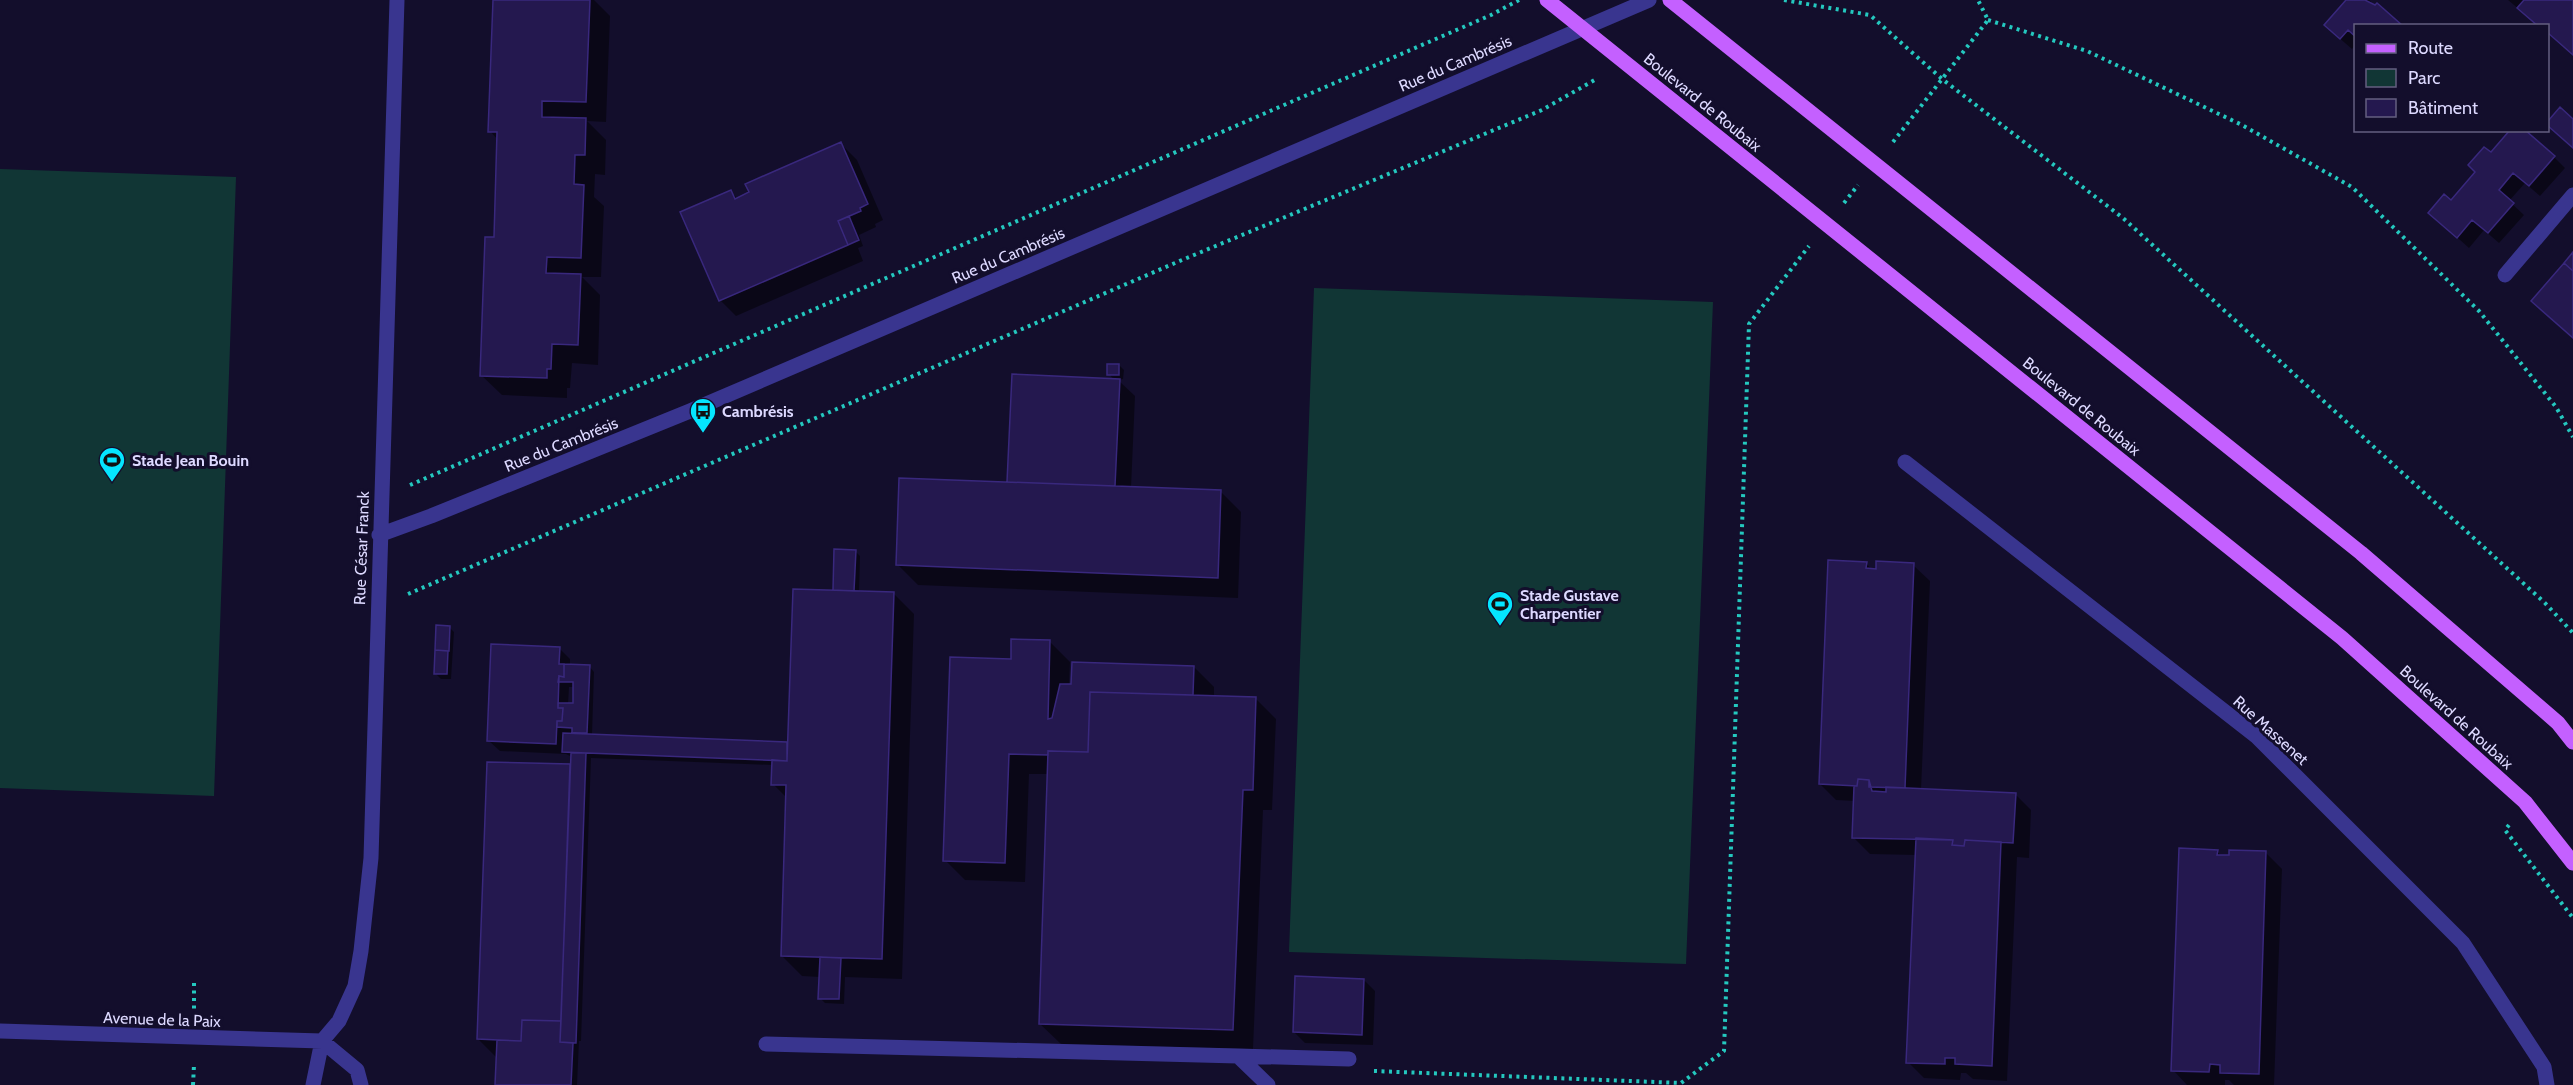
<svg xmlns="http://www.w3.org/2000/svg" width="2573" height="1085" viewBox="0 0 2573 1085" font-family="Cabin,sans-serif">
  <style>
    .green { fill: #113635 }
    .shadow { fill: #0007; fill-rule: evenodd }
    .building { fill: #24184f; stroke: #39287d; stroke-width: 1.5 }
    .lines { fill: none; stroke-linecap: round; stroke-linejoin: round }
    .path { stroke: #24c8bf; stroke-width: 4; stroke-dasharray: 3 4.5; stroke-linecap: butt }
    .minor { stroke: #39358f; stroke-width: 15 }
    .major { stroke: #c460ff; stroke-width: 15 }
    .labels { text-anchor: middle; stroke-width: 6; stroke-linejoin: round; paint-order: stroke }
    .street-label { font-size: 16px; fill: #ddd9ff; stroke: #130e2c }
    .poi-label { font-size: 16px; font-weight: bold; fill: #ddd9ff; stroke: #130e2c; text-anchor: start }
  </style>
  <rect width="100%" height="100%" fill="#130e2c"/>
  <!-- green -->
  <path class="green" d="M0,169L236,177L214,796L0,788Z
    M1314,288L1713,302L1686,964L1289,952Z"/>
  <!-- shadow -->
  <path class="shadow" d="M494,0H594L610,16L606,122L587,121L606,140L605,175L595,174L594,197L604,206L601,277H582L600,295L598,365L572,363L570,388H567V398L502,395L481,375L495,238L498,140L490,131Z
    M2348,0H2369L2376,6L2356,26V44L2352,49L2337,36Z
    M2508,0H2573V56L2548,34V26L2520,10Z
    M841,144L857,160L883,220L875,224L876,227L859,235L863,246L858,248L863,261L736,316L720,300L731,192L738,199Z
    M2491,154L2554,157L2565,168L2540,196L2525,183L2509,201L2524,215L2499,243L2484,230L2469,248L2430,213L2451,202Z
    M1119,365L1124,370L1123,379L1118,380L1135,396L1131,488L1221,492L1241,512L1238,598L918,585L897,564L1008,484L1013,375L1114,380L1109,374Z
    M855,551L860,556L859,593L894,594L914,614L902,979L845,977L844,1004L825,1003L820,998V977L802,976L782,956L787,798L773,784V765L591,758L581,1041H579L577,1085H496L497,1058L478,1039L488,763L572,766V757L566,754L500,751L489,741L559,648L570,659V666H589L594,672L592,735L787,743L789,746L837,592L834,590ZM569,687H575L574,705H568Z
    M1866,563L1872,570L1913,565L1930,581L1921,790L2015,794L2031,810L2029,858L2017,857L2007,1081L1973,1079L1966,1073H1961L1960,1080L1924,1078L1908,1062L1916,855L1870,854L1854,838L1855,801L1836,800L1820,784Z
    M437,627H449L454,632L451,679H441L435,673Z
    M1050,642L1070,662L1069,686L1194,667L1214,687V697L1255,698L1276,719L1272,810H1263L1253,1049L1061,1044L1040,1024L1049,774H1029L1025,882L965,880L945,860L1013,661Z
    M2217,851L2222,857L2266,853L2282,869L2274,1085H2234L2229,1080H2225V1085H2187L2173,1070Z
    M1364,980L1375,991L1373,1045L1305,1043L1294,1032Z"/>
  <!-- building -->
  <path class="building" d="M493,0H590L586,102L542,101V117L586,118L585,155H575L574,184L584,185L581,258L547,257L546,273L581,274L578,345L552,344L551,369H547V378L480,376L485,237H494L497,132H488Z
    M2346,0H2365L2375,5L2377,3L2403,26H2356V37L2348,30L2340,39L2324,25Z
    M2524,0H2573V55L2548,33V26H2538L2517,8Z
    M2560,107L2573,119V148L2548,126V121Z
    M2510,130H2525L2555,156L2529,186L2513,173L2499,190L2514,203L2488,233L2472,220L2457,238L2428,213L2444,194L2451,200L2475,172L2468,165L2484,147L2491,152Z
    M841,142L868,204L860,208L861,211L838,221L848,245L719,301L680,212L731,190L735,199L749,192L745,184Z
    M849,216L859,240L848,245L838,221Z
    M2573,252V271L2564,263Z
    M2564,263L2573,271V338L2531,301Z
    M1107,364H1119V375H1107Z
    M1012,374L1120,379L1115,486L1007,482Z
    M899,478L1221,490L1218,578L896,565Z
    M834,549L856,550L854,591L833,590Z
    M1828,560L1867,562L1866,568L1876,569V561L1914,563L1905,788L1869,787V780L1858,779L1857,786L1819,784Z
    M793,589L894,592L882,959L781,956L786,785H771L772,760L787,761Z
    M436,625L450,626L449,651L435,650Z
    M1011,639L1050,640L1048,719L1052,718L1060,684H1071L1072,662L1194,666L1193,695L1090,692L1088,752L1048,751V755L1009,754L1005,863L943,861L950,657L1011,659Z
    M491,644L560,647L559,664H564V677L559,676L558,708H563L562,721H557L556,744L487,741Z
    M435,650L448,651L447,674H434Z
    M564,664L590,665L587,733H572V728L557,727V721H562L563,708H558V703H573V682H558L559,676L564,677Z
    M1090,692L1256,697L1253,790H1243L1233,1030L1039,1024L1048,751L1088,752Z
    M563,733L787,742V761L562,752Z
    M571,753H586L576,1043L560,1042Z
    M487,762L570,764L561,1021L522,1020L521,1041L477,1039Z
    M1858,779L1869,780L1872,791L1886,792V787L2016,793L2013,843L1965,840L1964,846L1952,845L1953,840L1852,838L1854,786H1857Z
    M1916,838L1953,840L1952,845L1964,846L1965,840L2001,842L1992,1066L1955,1064V1058H1945V1064L1906,1063Z
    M2179,848L2218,850L2217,855H2229V850L2266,851L2259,1074L2220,1073V1065L2210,1064L2209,1072L2171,1071Z
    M820,957L841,958L839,999H818Z
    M1295,976L1364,979L1362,1035L1293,1032Z
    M522,1020L561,1021L560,1042L573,1043L571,1085H495L497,1040L521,1041Z"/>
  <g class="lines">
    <!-- path -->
    <path class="path" d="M1784,0L1870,15L1942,79L2123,218L2545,603L2573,633
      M1988,20L2087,51L2242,125L2352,187L2479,311L2556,407L2573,437
      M1893,142L1988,20L1978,0
      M1844,203L1858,185
      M410,485L1491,15L1519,0
      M408,594L1182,260L1542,110L1598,78
      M2509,825L2505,830L2573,918
      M194,983V1009
      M1374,1071L1681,1083L1724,1051L1749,324L1809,246
      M193,1085L194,1065"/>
    <!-- minor -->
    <path class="minor" d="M2505,275L2573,195
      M1905,462L2256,736L2463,943L2544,1067L2547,1085
      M379,535L431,516L690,411L1649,0
      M0,1031L322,1041
      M322,1041L357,1070L361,1085
      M766,1044L1238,1056L1268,1085
      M1238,1056L1349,1059
      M313,1085L322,1041L339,1021L355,986L361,951L371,858L397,0"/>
    <!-- major -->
    <path class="major" d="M1547,0L2342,638L2525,802L2573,863
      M1670,0L2361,553L2558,723L2573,742"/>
  </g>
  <!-- icons -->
  <defs>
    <g id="bus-pin" transform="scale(1.35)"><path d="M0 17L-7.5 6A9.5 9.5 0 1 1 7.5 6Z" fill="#05e5ff" stroke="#130e2c"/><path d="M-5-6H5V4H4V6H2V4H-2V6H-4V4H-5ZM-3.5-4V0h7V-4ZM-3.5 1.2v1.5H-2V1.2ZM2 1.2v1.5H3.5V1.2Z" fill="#111"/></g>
    <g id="stadium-pin" transform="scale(1.35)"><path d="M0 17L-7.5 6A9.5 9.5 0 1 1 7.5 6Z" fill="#05e5ff" stroke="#130e2c"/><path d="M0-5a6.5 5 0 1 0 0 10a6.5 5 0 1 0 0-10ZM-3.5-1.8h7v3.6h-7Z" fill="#111"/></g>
  </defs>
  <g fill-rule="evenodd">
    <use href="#bus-pin" x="703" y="411"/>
    <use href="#stadium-pin" x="112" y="460"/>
    <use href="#stadium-pin" x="1500" y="604"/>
  </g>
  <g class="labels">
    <!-- street labels -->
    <g class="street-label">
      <text transform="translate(1455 63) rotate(-23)" y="6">Rue du Cambrésis</text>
      <text transform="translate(1703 102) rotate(39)" y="6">Boulevard de Roubaix</text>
      <text transform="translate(1008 255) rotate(-23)" y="6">Rue du Cambrésis</text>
      <text transform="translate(2082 406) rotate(39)" y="6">Boulevard de Roubaix</text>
      <text transform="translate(561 444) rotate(-22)" y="6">Rue du Cambrésis</text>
      <text transform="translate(361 548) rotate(-88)" y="6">Rue César Franck</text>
      <text transform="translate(2457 717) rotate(42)" y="6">Boulevard de Roubaix</text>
      <text transform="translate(2271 730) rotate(42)" y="6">Rue Massenet</text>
      <text transform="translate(162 1019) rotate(2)" y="6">Avenue de la Paix</text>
    </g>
    <!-- poi labels -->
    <g class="poi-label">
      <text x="722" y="417">Cambrésis</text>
      <text x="132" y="466">Stade Jean Bouin</text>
      <text x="1520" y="601">Stade Gustave<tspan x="1520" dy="18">Charpentier</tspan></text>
    </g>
  </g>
  <!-- legend -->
  <rect x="2354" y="24" width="195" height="108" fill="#130e2c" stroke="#645f80" stroke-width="1.5"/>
  <rect x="2366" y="44" width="30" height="9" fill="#c460ff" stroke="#645f80" stroke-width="1.5"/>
  <text x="2408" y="54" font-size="18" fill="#ddd9ff">Route</text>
  <rect x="2366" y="69" width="30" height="18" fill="#113635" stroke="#645f80" stroke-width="1.5"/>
  <text x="2408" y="84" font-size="18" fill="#ddd9ff">Parc</text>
  <rect x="2366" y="99" width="30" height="18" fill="#24184f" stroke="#645f80" stroke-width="1.5"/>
  <text x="2408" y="114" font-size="18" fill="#ddd9ff">Bâtiment</text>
</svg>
